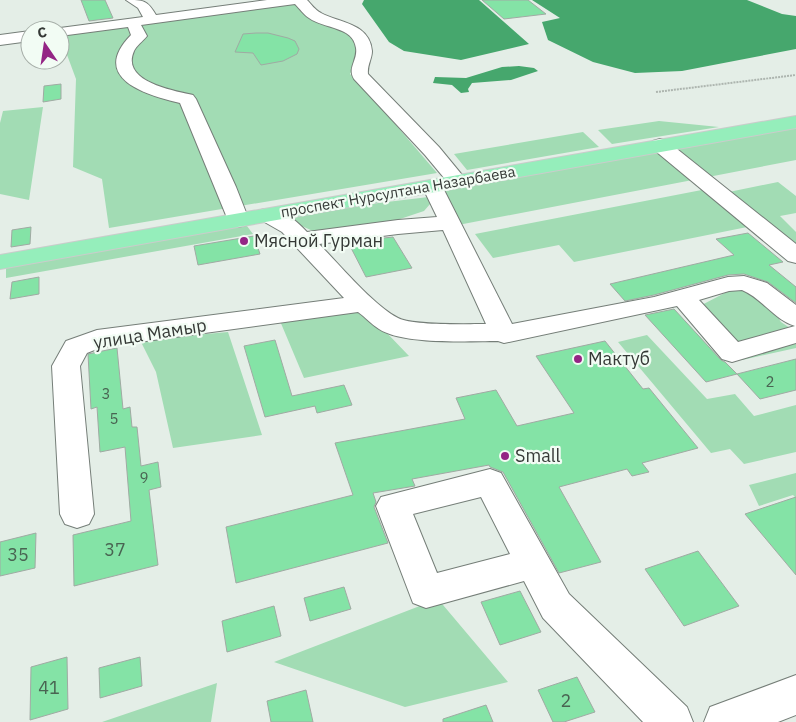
<svg xmlns="http://www.w3.org/2000/svg" width="796" height="722" viewBox="0 0 796 722" font-family="'IBM Plex Sans',sans-serif">
  <style>
    .green { fill: #a2dcb4 }
    .water { fill: #46a76d }
    .building { fill: #84e3a6; stroke: #a0aaa3 }
    .lines { fill: none; stroke-linecap: round; stroke-linejoin: round }
    .minor-casing { stroke: #757e78; stroke-width: 2 }
    .major-casing { stroke: #cacccb; stroke-width: 2 }
    .path { stroke: #adb5af; stroke-width: 2; stroke-dasharray: 2 1; stroke-linecap: butt }
    .minor { fill: #fff; fill-rule: evenodd }
    .major { fill: #95eebb; fill-rule: evenodd }
    .poi-dot { fill: #942585; stroke: #f2fcf4; stroke-width: 2 }
    .labels { text-anchor: middle; stroke-width: 4.5; stroke-linejoin: round; paint-order: stroke }
    .far-street-label { font-size: 15px; fill: #353936; stroke: #f2fcf4 }
    .number-label { font-size: 15px; fill: #496452 }
    .poi-label { font-size: 18px; fill: #353936; stroke: #f2fcf4; text-anchor: start }
    .street-label { font-size: 18px; fill: #353936; stroke: #f2fcf4 }
    .near-number-label { font-size: 18px; fill: #496452 }
  </style>
  <rect width="100%" height="100%" fill="#e4eee7"/>
  <!-- green -->
  <path class="green" d="M297,4L350,33L359,46L358,61L350,74L360,83L437,173L109,228L102,179L73,167L76,79L60,36Z
    M43,107L29,200L0,194V123L3,111Z
    M659,121L719,127L612,144L598,130Z
    M796,122V160L458,225L432,186Z
    M583,132L599,147L467,170L454,154Z
    M778,182L796,196V213L780,216L796,232V243L790,244L724,193Z
    M712,188L757,225L574,262L559,245L493,258L475,234Z
    M437,196L424,211L394,221L315,232L278,215Z
    M244,222L253,234L6,278V265Z
    M744,283L770,306L781,322L796,332V348L742,360L705,325L694,309Z
    M363,308L409,356L304,378L280,321Z
    M228,332L262,435L173,448L156,372L140,340Z
    M647,335L707,399L735,394L754,416L796,405V452L744,464L730,449L711,453L618,342Z
    M796,473V498L793,495L759,506L749,485Z
    M438,599L508,682L405,707L274,662Z
    M217,683L211,722H102Z"/>
  <!-- water -->
  <path class="water" d="M364,0H479L529,44L461,60L404,51L389,42L362,4Z
    M532,0H747L782,14L796,16V49L682,71L635,73L593,62L548,40L542,22L560,18Z
    M519,66L534,68L538,71L511,80L472,83L468,89L469,92L461,93L452,85L433,83L435,77L466,78L502,67Z"/>
  <!-- building -->
  <path class="building" d="M81,0H105L113,18L89,21Z
    M482,0H528L546,14L504,19Z
    M256,33H268L288,38L295,41L299,49L297,54L283,61L261,65L253,53L235,52L243,34Z
    M61,84V99L43,102L44,86Z
    M31,227L30,244L11,247L12,230Z
    M748,233L783,262L769,265L796,287V303L768,282L744,274L728,275L654,295L625,301L610,284L734,255L716,239Z
    M254,236L260,254L198,265L194,246Z
    M393,237L412,268L366,277L348,242Z
    M39,277V294L10,299L12,282Z
    M674,309L721,360L725,362L737,374L706,382L645,315Z
    M275,340L292,396L344,385L352,405L317,413L315,406L265,417L244,346Z
    M605,341L643,389L649,388L698,448L642,463L649,472L632,476L627,469L559,487L601,562L559,573L503,472L490,467L489,465L412,479L415,486L373,493L376,502L374,507L388,543L236,583L226,527L353,495L335,443L465,419L456,398L496,390L517,426L574,413L536,356Z
    M117,348L123,409L130,407L132,427H137L141,466L158,462L161,487L149,490L158,565L74,586L73,535L131,521L125,447L100,452L97,407L91,409L88,354Z
    M796,359V390L760,399L737,374Z
    M796,497V575L745,514Z
    M36,533L35,568L0,576V542Z
    M698,551L739,606L684,626L645,569Z
    M344,587L351,609L310,621L304,598Z
    M520,591L541,632L500,645L481,602Z
    M274,606L281,636L227,652L222,621Z
    M67,657L68,709L30,720L31,667Z
    M140,657L142,686L100,698L99,668Z
    M577,677L595,712L564,722H553L538,690Z
    M306,690L313,722H271L267,701Z
    M486,705L493,722H443V719Z"/>
  <g class="lines">
    <!-- minor casing -->
    <g class="minor-casing">
      <path id="minor" d="M126,0C144,0 147,0 156,15L267,0H307C311,4 315,10 321,13C339,23 370,23 372,51C372,59 367,65 368,74L439,147L467,181L464,185L457,187L450,185L425,155L354,79C347,68 358,60 356,48C353,26 324,29 309,18C304,15 300,9 295,4L141,25L147,36C143,41 136,46 134,51C120,82 175,91 193,95L196,99L236,187L249,220L246,225L238,227L230,225L180,103C146,95 89,78 131,35L128,27L60,36V30H54L60,28L143,17L138,8Z
        M30,31V41L0,45V35Z
        M660,139L667,141L796,244V263L788,261L653,149L650,145L653,141Z
        M432,180L439,182L442,186L512,324L654,297L728,277L744,276L767,283L796,305V343L732,362L722,359L677,306L504,343L498,341C468,341 403,345 379,329C371,324 365,317 358,312L102,347L87,353L80,366L94,514L89,524L77,528L65,524L60,514L52,366L66,341L97,330L344,298L282,232L261,220L258,215L261,210C279,206 296,220 307,232L398,220L437,217L422,186L425,182ZM443,230L486,324C468,324 413,326 398,318C373,305 340,265 319,244L398,234ZM742,290C762,298 774,320 795,326L738,342L699,300L729,291Z
        M490,469L501,473L569,594L687,707L693,722H643L543,618L524,581L426,608L413,603L376,506L381,497ZM481,497L510,554L437,573L413,514Z
        M796,675V715L778,722H704L710,707Z"/>
    </g>
    <!-- major casing -->
    <g class="major-casing">
      <path id="major" d="M796,116V128L0,269V255Z"/>
    </g>
    <!-- path -->
    <path class="path" d="M656,92L796,75"/>
    <!-- minor -->
    <use href="#minor" class="minor"/>
    <!-- major -->
    <use href="#major" class="major"/>
  </g>
  <!-- markers -->
  <g class="poi-dot">
    <circle cx="244" cy="241" r="5"/>
    <circle cx="578" cy="359" r="5"/>
    <circle cx="505" cy="456" r="5"/>
  </g>
  <g class="labels">
    <!-- far-street labels -->
    <g class="far-street-label">
      <text transform="translate(398 192) rotate(-10)" y="5">проспект Нурсултана Назарбаева</text>
    </g>
    <!-- number labels -->
    <g class="number-label">
      <text x="770" y="387">2</text>
      <text x="106" y="399">3</text>
      <text x="114" y="424">5</text>
      <text x="144" y="483">9</text>
    </g>
    <!-- poi labels -->
    <g class="poi-label">
      <text x="254" y="247">Мясной Гурман</text>
      <text x="588" y="365">Мактуб</text>
      <text x="515" y="462">Small</text>
    </g>
    <!-- street labels -->
    <g class="street-label">
      <text transform="translate(150 334) rotate(-9)" y="6">улица Мамыр</text>
    </g>
    <!-- near-number labels -->
    <g class="near-number-label">
      <text x="115" y="556">37</text>
      <text x="18" y="561">35</text>
      <text x="49" y="694">41</text>
      <text x="566" y="707">2</text>
    </g>
  </g>
  <!-- north arrow -->
  <g transform="translate(45 45) rotate(347)"><circle r="24" fill="#f2fcf4" stroke="#a6aea8"/>
  <path d="M0-4L9 19L0 12L-9 19Z" fill="#942585"/>
  <text y="-8" font-size="14" font-weight="bold" text-anchor="middle" fill="#353936">С</text>
  </g>
</svg>
